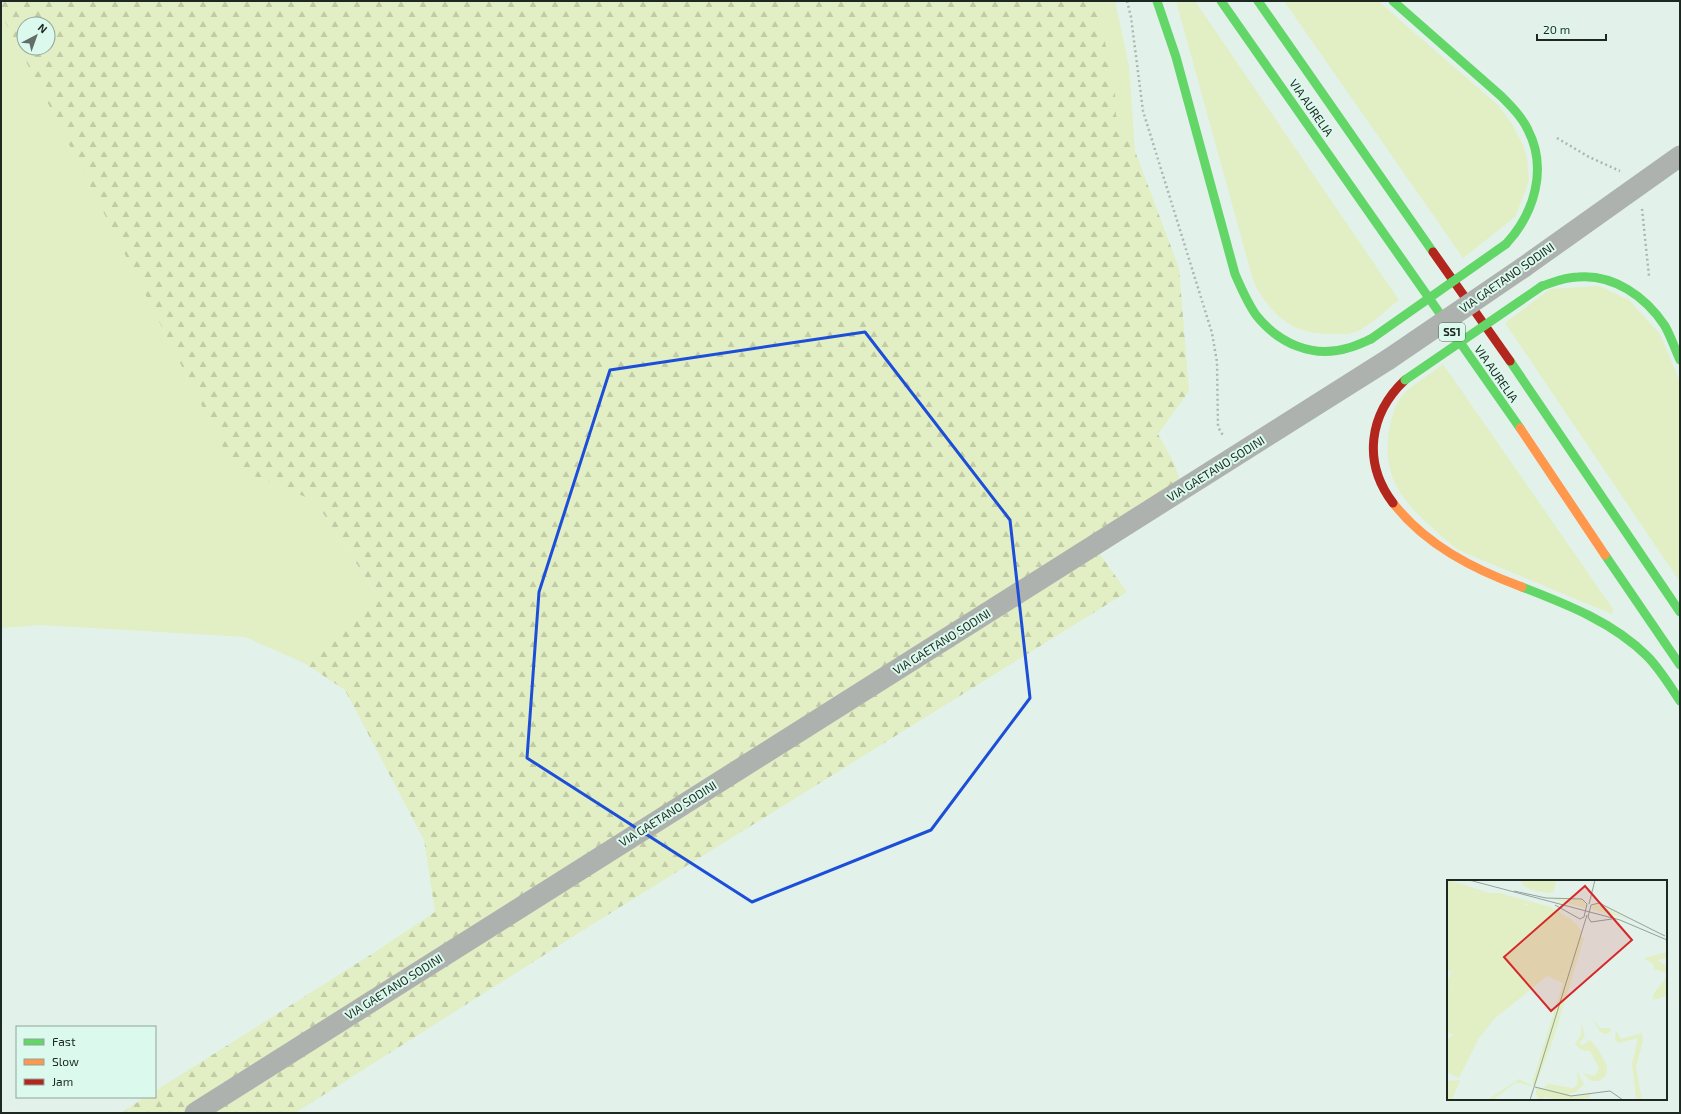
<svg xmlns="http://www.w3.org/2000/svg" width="1681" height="1114" viewBox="0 0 1681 1114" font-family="'Exo 2',sans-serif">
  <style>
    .green { fill: #e2eec3 }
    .forest { fill: url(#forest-firs); fill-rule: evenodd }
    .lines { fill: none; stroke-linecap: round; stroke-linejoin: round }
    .path { stroke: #adb6b0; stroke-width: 2.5; stroke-dasharray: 2 3; stroke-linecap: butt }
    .street { stroke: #adb2ae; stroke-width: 21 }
    .fast { stroke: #63d668; stroke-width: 9 }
    .slow { stroke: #ff974d; stroke-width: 9 }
    .jam { stroke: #b3261e; stroke-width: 9 }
    .street-bridge { stroke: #adb2ae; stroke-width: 21 }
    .fast-bridge { stroke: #63d668; stroke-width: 9 }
    .marked { fill: none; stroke: #1d4ed8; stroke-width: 3; stroke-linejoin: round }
    .labels { text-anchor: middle; stroke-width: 4; stroke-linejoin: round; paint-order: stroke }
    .shield { fill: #dbf9ec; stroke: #56675f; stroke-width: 1 }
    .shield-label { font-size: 11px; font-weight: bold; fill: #1d2823 }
    .street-label { font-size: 12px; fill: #1d2823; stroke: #dbf9ec }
    .inset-road { fill: none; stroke: #93a19b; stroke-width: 1 }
    .view { fill: #d62828; fill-opacity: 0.15; stroke: #d62828; stroke-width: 2 }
    .inset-edge { fill: none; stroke: #1d2823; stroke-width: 2 }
  </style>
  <defs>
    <pattern id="forest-firs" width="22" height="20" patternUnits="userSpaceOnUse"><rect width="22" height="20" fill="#e2eec3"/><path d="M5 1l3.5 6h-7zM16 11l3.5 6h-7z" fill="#c1cca7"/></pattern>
  </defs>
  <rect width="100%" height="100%" fill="#e2f2eb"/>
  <!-- green -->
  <path class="green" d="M1090,1H1115L1129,66L1135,151L1116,115L1115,91L1101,23Z
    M1176,1H1195L1399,300C1386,310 1374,322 1360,330C1350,335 1340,334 1330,334C1291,334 1269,314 1253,280Z
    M1284,1H1378L1499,106L1512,124L1523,145L1527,159L1529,181L1515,217L1463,258Z
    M1,14L52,111L233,467L315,501L376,594L304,663L245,637L41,625L1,628Z
    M1599,286L1629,300L1660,334L1680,382V582L1505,323L1550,289Z
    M1443,364L1613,609L1612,614L1463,552C1449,544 1439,534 1427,523C1397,495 1383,472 1389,430C1391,420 1395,404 1402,396C1410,386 1432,373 1443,364Z"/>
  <!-- forest -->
  <path class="forest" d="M1,1H1090L1101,22L1115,91L1116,115L1135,151L1179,268L1189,391L1158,434L1174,463L1181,483L1091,542L1127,592L593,924L295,1113H120L146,1097H155V1091L375,952L435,912L424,840L345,690L304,663L376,593L315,501L233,467L52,111L1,14ZM24,24H48V48H24Z"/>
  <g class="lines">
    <!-- path -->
    <path class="path" d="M1127,1L1131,17L1143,111L1212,333L1217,362L1218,427L1224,437
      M1557,138L1589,157L1620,171
      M1642,209L1649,276"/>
    <!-- street -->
    <path class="street" d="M1524,267L1680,156
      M195,1113L1389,359"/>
    <!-- fast -->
    <path class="fast" d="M1157,1L1176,57L1235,274C1241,288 1247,302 1256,315C1278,343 1313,359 1348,348C1356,346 1364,342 1371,339
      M1221,1L1520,428
      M1258,1L1433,252
      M1393,1L1501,96C1511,106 1522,117 1528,130C1548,169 1534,214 1506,244
      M1542,286C1554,282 1565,277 1578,277C1614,274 1646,297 1665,326C1671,337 1675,349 1680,360
      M1510,361L1680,612
      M1605,555L1680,665
      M1522,587C1566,604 1613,622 1647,656C1660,669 1670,686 1680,701"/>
    <!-- slow -->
    <path class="slow" d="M1520,428L1605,555
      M1393,503C1426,545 1473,569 1522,587"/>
    <!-- jam -->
    <path class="jam" d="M1433,252L1510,361
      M1393,503C1362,462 1369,414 1405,380"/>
    <!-- street-bridge -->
    <path class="street-bridge" d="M1389,359L1524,267"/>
    <!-- fast-bridge -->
    <path class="fast-bridge" d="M1371,339L1506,244
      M1405,380L1542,286"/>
  </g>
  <!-- marked area -->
  <path class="marked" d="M865,332L1010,520L1030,698L931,830L752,902L527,758L539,592L610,370Z"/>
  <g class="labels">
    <!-- shield labels -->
    <rect class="shield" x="1439" y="323" width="26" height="18" rx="3"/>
    <g class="shield-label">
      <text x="1452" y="336">SS1</text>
    </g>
    <!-- street labels -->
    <g class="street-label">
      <text transform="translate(1311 108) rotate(55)" y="4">VIA AURELIA</text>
      <text transform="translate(1507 278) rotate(-35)" y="4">VIA GAETANO SODINI</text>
      <text transform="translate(1496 374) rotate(55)" y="4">VIA AURELIA</text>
      <text transform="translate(1216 469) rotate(-32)" y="4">VIA GAETANO SODINI</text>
      <text transform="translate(942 642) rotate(-32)" y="4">VIA GAETANO SODINI</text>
      <text transform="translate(668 814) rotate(-32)" y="4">VIA GAETANO SODINI</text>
      <text transform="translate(394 987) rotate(-32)" y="4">VIA GAETANO SODINI</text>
    </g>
  </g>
  <!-- overview -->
  <g transform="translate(1447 880)">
    <rect width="220" height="220" fill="#e2f2eb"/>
    <path d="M8,2L33,10L40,12L38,14L24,11L11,23L1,19L9,7ZM59,15L104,27L118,36L106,30L94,35V28L60,19ZM103,19L137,20L139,28ZM148,23L183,40L144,29ZM25,65L42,71L32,79L49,81L48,74L88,90H100V96L51,136L55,130L45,129L46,123L40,113L51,98L8,93L5,94L0,102L4,93L0,89L8,91L17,77L19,78L22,93L32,81L26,83L28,78L19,74ZM220,72V78L210,80L220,86V105L209,116L207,113L218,99L220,93L207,89L206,84L197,78ZM7,102L4,110L6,121L0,126V103ZM169,150L174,159L195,153L196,161L189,187L195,220L189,218L185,184L191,158L172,163L168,160ZM72,199L88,207L124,216L142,213L144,215L142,218L131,220H109L99,217L91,220L88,207L69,202L46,220H40Z" fill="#e2eec3"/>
    <path d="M0,0L8,2L10,8L1,19L11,23L21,8L29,13H54L59,15L60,19L76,22L77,25L98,27L100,31L95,35L106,30L111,32L125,40L135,51L133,57L137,58L106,160L88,207L85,203L116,103L100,96V90H88L48,74L49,82L32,79L41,71L25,65L19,74L30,76L27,83L34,81L38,83L43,93L41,96L15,92V84L19,79L17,77L8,91L0,89ZM69,0H109L107,11L103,13L89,11L76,6L75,2ZM8,93L51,98L55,104L51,112L40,113L46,123L45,129L54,127L55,130L32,158L12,198L1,193L0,189V160L7,153L3,154L0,150V126L6,121L4,110L7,104L0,102L5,94ZM216,107L220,108V116L206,120V115ZM145,138L153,148H164L163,152L158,154L153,152ZM134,143L138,155L132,164L136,165L143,160L151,169L160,186L159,195L153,201H144L136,193L148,196L152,188L143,171L134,170L128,164L134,155ZM130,191L137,204L129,212L120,215L96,208L102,204L126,208L131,204ZM13,200L5,220H0V201Z" fill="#e2eec3"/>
    <path class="inset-road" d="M22,0L173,40L220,60M67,11L99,18L135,19L140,24L137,37L133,39L108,25M142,24L148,0M165,39L144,42L141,37L144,25L152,23L218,56M88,207L124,216L163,211L176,220M83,220L140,35"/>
    <path class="view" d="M138,6L185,60L104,131L57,77Z"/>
    <rect width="220" height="220" class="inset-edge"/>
  </g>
  <!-- border -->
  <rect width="1681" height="1114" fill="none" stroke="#1d2823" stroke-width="4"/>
  <!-- legend -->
  <rect x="16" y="1026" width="140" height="72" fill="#dbf9ec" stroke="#8fa59c"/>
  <rect x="24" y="1039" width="20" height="6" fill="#63d668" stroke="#8fa59c"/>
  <text x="52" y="1046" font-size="12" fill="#1d2823">Fast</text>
  <rect x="24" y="1059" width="20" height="6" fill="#ff974d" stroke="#8fa59c"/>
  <text x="52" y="1066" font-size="12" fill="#1d2823">Slow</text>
  <rect x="24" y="1079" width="20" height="6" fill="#b3261e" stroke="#8fa59c"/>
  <text x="52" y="1086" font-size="12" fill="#1d2823">Jam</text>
  <!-- north arrow -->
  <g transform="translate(36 36) rotate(41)"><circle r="19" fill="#dbf9ec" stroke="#8fa59c"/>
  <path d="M0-3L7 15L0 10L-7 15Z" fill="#626f69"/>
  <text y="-6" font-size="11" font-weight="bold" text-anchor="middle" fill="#1d2823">N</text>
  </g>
  <!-- scale -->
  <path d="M1537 34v6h69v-6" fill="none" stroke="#1d2823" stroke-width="2"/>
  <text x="1543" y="34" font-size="12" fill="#1d2823" stroke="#dbf9ec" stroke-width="3" paint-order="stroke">20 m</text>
</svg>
